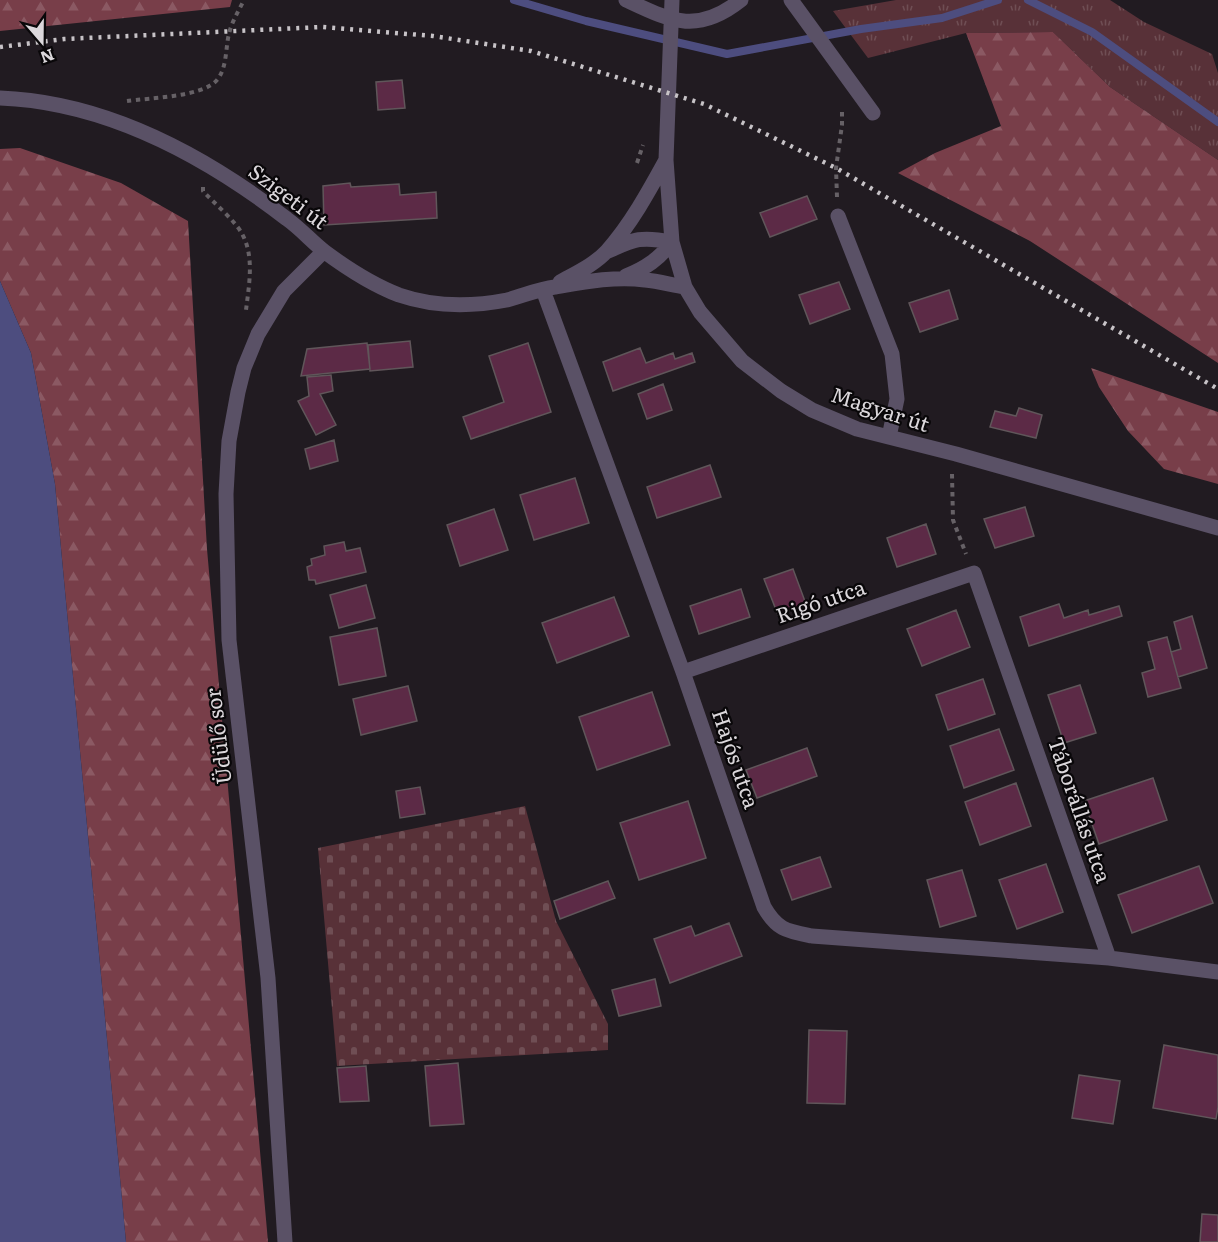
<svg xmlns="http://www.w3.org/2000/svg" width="1218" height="1242" viewBox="0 0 1218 1242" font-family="Literata,serif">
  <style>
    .grass { fill: url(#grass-tufts) }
    .forest { fill: url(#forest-firs) }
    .cemetery { fill: url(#cemetery-stones) }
    .water { fill: #4d4d7f }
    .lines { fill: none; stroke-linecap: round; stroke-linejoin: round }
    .stream { stroke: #4d4d7f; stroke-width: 8 }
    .building { fill: #5c2a46; stroke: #60565a; stroke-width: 1.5 }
    .path { stroke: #666166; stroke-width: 4; stroke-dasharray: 4.5 4.5; stroke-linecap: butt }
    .minor { stroke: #5a5166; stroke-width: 15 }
    .rail { stroke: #c7c3c7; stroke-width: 4.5; stroke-dasharray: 3 6; stroke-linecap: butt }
    .labels { text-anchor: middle; stroke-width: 4.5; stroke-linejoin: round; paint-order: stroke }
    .street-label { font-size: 21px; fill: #dbd7db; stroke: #090709 }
  </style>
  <defs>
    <pattern id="grass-tufts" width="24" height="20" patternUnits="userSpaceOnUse" patternTransform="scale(1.5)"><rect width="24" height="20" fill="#583138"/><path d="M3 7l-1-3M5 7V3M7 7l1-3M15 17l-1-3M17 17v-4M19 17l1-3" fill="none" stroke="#6f4e54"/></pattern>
    <pattern id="forest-firs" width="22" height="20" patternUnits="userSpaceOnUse" patternTransform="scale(1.5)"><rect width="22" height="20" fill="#783e49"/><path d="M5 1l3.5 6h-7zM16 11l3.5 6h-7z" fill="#8b5963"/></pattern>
    <pattern id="cemetery-stones" width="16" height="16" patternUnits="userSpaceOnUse" patternTransform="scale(1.5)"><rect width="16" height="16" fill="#583138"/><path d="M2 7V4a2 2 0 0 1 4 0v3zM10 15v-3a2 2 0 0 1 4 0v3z" fill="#6f4e54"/></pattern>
  </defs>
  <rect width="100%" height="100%" fill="#211b21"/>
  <!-- grass -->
  <path class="grass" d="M896,0H1110L1144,22L1212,54L1218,73V160L1110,87L1053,32L966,33L868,58L833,11Z"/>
  <!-- forest -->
  <path class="forest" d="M0,0H232L230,7L0,31Z
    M1053,32L1110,87L1218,160V363L1030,241L898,173L935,153L1001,126L966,33Z
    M20,148L121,183L188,221L207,549L268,1242H126L55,484L31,353L0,281V149Z
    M1091,368L1218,412V484L1164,469L1128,431L1099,387Z"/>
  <!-- cemetery -->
  <path class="cemetery" d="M525,806L556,921L608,1024V1050L337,1066L318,848Z"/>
  <!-- water -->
  <path class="water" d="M0,281L31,353L55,484L126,1242H0Z"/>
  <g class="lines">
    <!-- stream -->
    <path class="stream" d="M514,0L586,21L727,54L861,29L942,18L998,0
      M1028,0L1092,32L1218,122"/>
  </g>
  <!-- building -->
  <path class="building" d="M402,80L405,108L378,110L376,82Z
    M350,183L351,187L399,184L400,195L436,192L437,218L324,225L323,186Z
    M807,196L817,219L770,237L760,213Z
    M839,282L850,309L810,324L799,295Z
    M949,290L958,319L920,332L909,303Z
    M410,341L413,367L370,371L368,345Z
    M367,343L370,369L301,376L307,349Z
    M367,343L370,369L301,376L307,349Z
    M528,343L551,412L471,439L463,417L504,402L489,356Z
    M640,348L646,363L673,353L675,359L692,353L695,362L613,391L603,362Z
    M331,375L333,391L320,394L336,425L316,435L298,401L309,396L307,377Z
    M663,384L672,410L647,419L638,394Z
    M1019,408L1042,415L1036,438L990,427L995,411L1016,416Z
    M334,440L338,461L310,469L305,449Z
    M710,465L721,497L657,518L647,487Z
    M575,478L589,523L534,540L520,495Z
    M1025,507L1034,536L995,548L984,519Z
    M494,509L508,550L460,566L447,525Z
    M926,524L936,554L897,567L887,538Z
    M344,542L346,551L360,548L366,572L316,584L315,580H309L307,567L312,565L311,559L325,555L324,546Z
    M793,569L806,604L778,615L764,579Z
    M366,585L375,618L339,628L330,595Z
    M741,589L750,617L699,634L690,606Z
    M614,597L629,636L557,663L542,623Z
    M1059,604L1064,618L1088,610L1089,615L1119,606L1122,616L1029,646L1020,617Z
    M956,610L970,647L922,666L907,629Z
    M1192,616L1207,668L1178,677L1171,652L1181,649L1174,622Z
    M377,628L386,676L339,685L330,637Z
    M1167,637L1181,688L1148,697L1142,673L1155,669L1148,642Z
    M983,679L995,714L948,730L936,695Z
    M1080,685L1096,733L1064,743L1048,695Z
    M408,686L417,721L361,735L353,699Z
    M652,692L670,745L597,770L579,717Z
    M999,729L1014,770L964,788L950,746Z
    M807,748L817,776L757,798L746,770Z
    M1153,778L1167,820L1099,844L1084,801Z
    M1016,783L1031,826L980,845L965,802Z
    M420,787L425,814L400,818L396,791Z
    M688,801L706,858L639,880L620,823Z
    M820,857L831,887L792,900L781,870Z
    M1046,864L1063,912L1017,929L999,880Z
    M1199,866L1213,903L1132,933L1118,895Z
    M962,870L976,916L940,927L927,880Z
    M608,881L615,898L560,919L554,901Z
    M729,923L742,956L670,983L654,939L691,926L695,936Z
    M655,979L661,1006L619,1016L612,990Z
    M809,1030L847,1031L845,1104L807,1103Z
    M1164,1045L1218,1055V1107L1216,1119L1153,1108Z
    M458,1063L464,1124L430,1126L425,1066Z
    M366,1066L369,1101L340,1102L337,1068Z
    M1079,1075L1120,1081L1113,1124L1072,1118Z
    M1202,1214L1218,1215V1242H1200Z"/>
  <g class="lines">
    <!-- path -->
    <path class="path" d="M127,101C148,98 203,97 217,80C228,67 225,45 230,30C233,20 239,10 244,0
      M637,163L643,145
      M203,187V191C213,202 234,220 241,232C255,255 249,285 246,310
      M837,197L836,168L842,125V109
      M952,474L953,520L966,554"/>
    <!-- minor -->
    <path class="minor" d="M626,0C671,21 697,35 741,0
      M672,0L666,160L672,242L685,287L700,312L742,361L781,391L812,410L857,429L956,454L1218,528
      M791,0L873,113
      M0,98C107,102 204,155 287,219C301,229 312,242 325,252C348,269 373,285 399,295C434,307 471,307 507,300C523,296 538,289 555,287C584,282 615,276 645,280C658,281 672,285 685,287
      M838,216L892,354L897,399L889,437
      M606,252C635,239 640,236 672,242
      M626,276C646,268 659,259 672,242
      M560,282C576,273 594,265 607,251C631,224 649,191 666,160
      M543,290L683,672L764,907C777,930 787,931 812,936L1109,958L1218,972
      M683,672L974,573L1109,958
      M285,1242L268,978L229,640L226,494L229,441L238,392L244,368L258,334L284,291L324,251"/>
    <!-- rail -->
    <path class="rail" d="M0,47L64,39L322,27L433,36L531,51L704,104L836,168L1218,389"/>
  </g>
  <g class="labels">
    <!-- street labels -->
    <g class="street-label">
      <text transform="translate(288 197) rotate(37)" y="7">Szigeti út</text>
      <text transform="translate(880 410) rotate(18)" y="7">Magyar út</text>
      <text transform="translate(821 602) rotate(-19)" y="7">Rigó utca</text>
      <text transform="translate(219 736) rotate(-97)" y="7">Üdülő sor</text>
      <text transform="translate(735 759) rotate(71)" y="7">Hajós utca</text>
      <text transform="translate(1079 810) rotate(71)" y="7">Táborállás utca</text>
    </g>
  </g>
  <!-- north arrow -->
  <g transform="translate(42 42) rotate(160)" stroke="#090709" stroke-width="4.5" paint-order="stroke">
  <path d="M0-4.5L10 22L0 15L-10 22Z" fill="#dbd7db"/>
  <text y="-9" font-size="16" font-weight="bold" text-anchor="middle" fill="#dbd7db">N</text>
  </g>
</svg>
